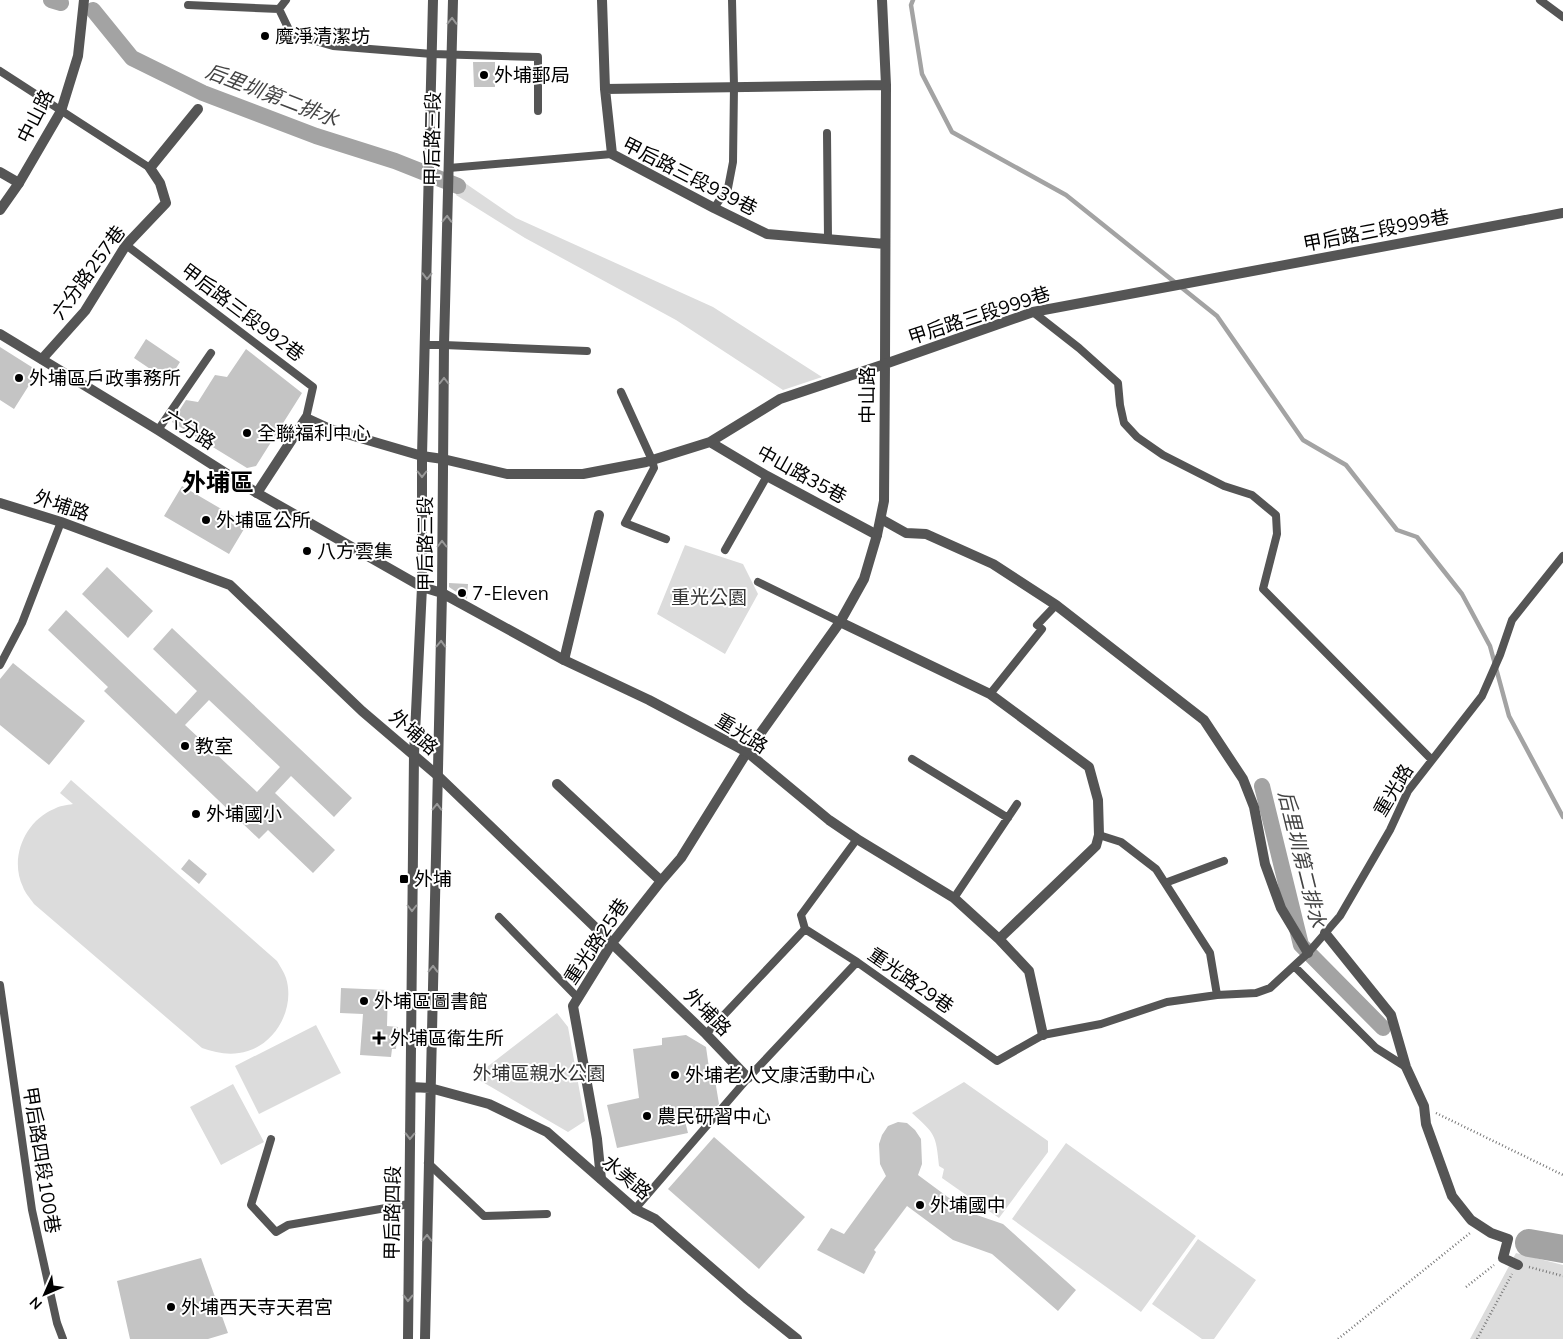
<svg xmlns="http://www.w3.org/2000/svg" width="1563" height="1339" viewBox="0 0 1563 1339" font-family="Mulish,'Noto Sans TC',sans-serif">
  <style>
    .green { fill: #dcdcdc }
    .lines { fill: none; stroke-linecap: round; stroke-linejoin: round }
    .stream { stroke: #a3a3a3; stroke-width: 4.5 }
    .canal { stroke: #a3a3a3; stroke-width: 16 }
    .river { stroke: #a3a3a3; stroke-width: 28 }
    .building { fill: #c4c4c4; fill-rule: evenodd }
    .path { stroke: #777; stroke-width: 2.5; stroke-dasharray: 1 2.5; stroke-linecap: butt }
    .service { stroke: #555; stroke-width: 8 }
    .minor { stroke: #555; stroke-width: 10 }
    .tertiary { stroke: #555; stroke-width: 10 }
    .oneway { stroke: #999 }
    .poi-dot { fill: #000; stroke: #fff; stroke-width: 2 }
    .labels { text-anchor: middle; stroke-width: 4; stroke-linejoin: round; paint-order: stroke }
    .poi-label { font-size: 19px; fill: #000; stroke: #fff; text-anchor: start }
    .street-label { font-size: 19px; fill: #000; stroke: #fff }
    .park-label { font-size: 19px; fill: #333; stroke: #fff }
    .water-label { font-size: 20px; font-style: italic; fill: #444; stroke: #fff }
    .district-label { font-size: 24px; font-weight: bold; fill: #000; stroke: #fff }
  </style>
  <rect width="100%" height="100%" fill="#fff"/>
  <!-- green -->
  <path class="green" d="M462,181L516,218L713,307L822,377L783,390L676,320L525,238L456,195Z
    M685,545L743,564L758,594L725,654L657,614Z
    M71,780L277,961C280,966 284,972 286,978C296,1010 273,1049 239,1053C226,1055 214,1052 202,1048L34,904C30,898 25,893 23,887C9,858 25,821 54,809C59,806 67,805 73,804L60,793Z
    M557,1013L568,1027L585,1121L568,1132L474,1077Z
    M316,1025L341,1073L259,1114L235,1066Z
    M964,1082L1048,1141V1152L999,1218L942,1178L944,1169L939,1166C936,1134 935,1134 912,1113Z
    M233,1084L264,1142L221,1165L190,1107Z
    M1066,1143L1196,1236L1141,1312L1012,1219Z
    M1198,1239L1256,1280L1214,1339H1202L1152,1304Z
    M1516,1253L1563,1265V1339H1470Z"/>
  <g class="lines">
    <!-- stream -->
    <path class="stream" d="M913,0L911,5L922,74L952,132L1066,195L1217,316L1303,440L1346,465L1397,530L1417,537L1462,594L1490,646L1509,716L1563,817"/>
    <!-- canal -->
    <path class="canal" d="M51,0L61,3
      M93,10L132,58L203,93L316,136L395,161L458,186
      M1262,786L1301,945L1383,1028"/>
    <!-- river -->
    <path class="river" d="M1529,1243L1563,1249"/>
  </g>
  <!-- building -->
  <path class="building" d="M473,62H495V87H474Z
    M146,339L180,362L168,381L134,358Z
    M0,347L38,371L14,409L0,400Z
    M246,349L302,393L256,466L247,468L172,422L186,400L198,402L215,375L227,377Z
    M182,486L247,524L229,554L164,516Z
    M107,567L153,611L128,638L82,594Z
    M449,583L468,584L467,599L449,587Z
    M66,610L176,714L197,691L153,649L172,628L352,798L334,817L291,776L275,793L335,850L313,873L268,830L259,839L104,691L108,687L48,630ZM209,700L280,767L257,792L185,725Z
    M13,663L85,721L49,765L0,725V679Z
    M189,859L207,874L199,884L181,869Z
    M341,988L388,990L387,1026L398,1027L396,1049H392L391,1057L360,1055L363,1014L340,1013Z
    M686,1035L706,1047L709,1068H713L719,1104L712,1111H709V1114L704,1121H685L688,1133L617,1148L607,1105L639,1098L633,1049L662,1045V1038Z
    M898,1122L907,1123L915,1130L921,1139L922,1164L918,1175L968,1212L1003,1224L1076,1290L1058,1311L992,1254L953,1240L907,1206L874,1250L876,1252L864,1274L817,1250L831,1228L844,1234L886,1176L880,1164L879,1144L882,1135L888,1126Z
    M714,1137L805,1217L759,1269L668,1189Z
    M201,1258L228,1333L208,1339H130L117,1281Z"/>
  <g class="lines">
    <!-- path -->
    <path class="path" d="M1436,1113L1563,1175
      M1529,1267L1563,1276
      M1466,1287L1494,1265
      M1338,1339L1470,1233
      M1477,1339L1512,1274"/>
    <!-- service -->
    <path class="service" d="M1540,0L1563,17
      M188,5L279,9L291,34L333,46L432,54L538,57V111
      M279,9L286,0
      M0,71L150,168
      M827,133L828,239
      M449,168L612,154
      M714,208L728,188L733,162L734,86L732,0
      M126,245L313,387L306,418
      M1033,312L1079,348L1118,383L1120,405L1124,423L1137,437L1163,455L1224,486L1252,495L1276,515L1277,534L1263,589L1432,760
      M425,345H444L587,351
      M621,392L652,460L654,468L625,523L666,539
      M158,430L211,353
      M725,550L767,476
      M758,582L840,622
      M0,665L22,623L61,522
      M990,694L1042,629L1037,625L1056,605
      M912,759L1008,818
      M1099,835L1121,842L1156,869L1210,953L1217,995
      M1165,883L1224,861
      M954,898L1017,804
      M499,917L578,998
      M805,929L857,962L997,1061L1043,1035L1101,1024L1167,1002L1217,995L1256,993L1270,988L1308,953L1340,916L1390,830L1408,791L1482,696L1500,655L1512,620L1563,556
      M1294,966L1376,1048L1406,1067
      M0,985L32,1210L57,1323L63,1339
      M706,1034L805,929L801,915L857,839
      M271,1139L251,1205L276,1232L288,1225L409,1204
      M428,1163L484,1216L547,1214
      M635,1209L748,1078L857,962"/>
    <!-- minor -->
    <path class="minor" d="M602,0L605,89L612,154L714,208L767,234L885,244
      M605,89L886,85
      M0,172L19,183
      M42,359L85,311L126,245L166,203L160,183L150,168L198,109
      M710,442L767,476L877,535
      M257,493L306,418L330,429L422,456L443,459L507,474H583L646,462L710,442L780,399L885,364L886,85L882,0
      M0,503L61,522L230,585L362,711L437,775L706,1034L748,1078
      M881,519L906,533L926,534L993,564L1056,605L1204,720L1243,779L1254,807L1265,864L1281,908L1308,953
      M840,622L990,694L1089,767L1098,800L1099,835L1096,846L999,939
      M564,660L599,515
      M557,784L661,881
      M1325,933L1391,1015L1406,1067L1424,1106L1426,1124L1452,1196L1471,1220L1491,1233L1508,1239L1503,1258L1518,1265
      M601,1179L597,1139L573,1006L612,943L661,881L681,858L747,752L829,820L857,839L954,898L999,939L1029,971L1043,1035"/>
    <!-- tertiary -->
    <path class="tertiary" d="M0,210L19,183L61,111L78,56L84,0
      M0,334L158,430L257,493L422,587L442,593L564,660L649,700L747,752L840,622L864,579L877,535L884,501L885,364L1033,312L1563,213
      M411,1087L430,1088L489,1104L547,1132L635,1209L655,1219L746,1298L797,1339
      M408,1339L414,754L422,587V456L433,0
      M425,1339L442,593L444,345L453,0"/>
  </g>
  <!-- one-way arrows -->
  <defs><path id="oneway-chevron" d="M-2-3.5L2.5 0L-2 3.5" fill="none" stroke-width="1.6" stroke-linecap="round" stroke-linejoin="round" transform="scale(1.25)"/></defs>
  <g class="oneway">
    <use href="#oneway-chevron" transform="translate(452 21) rotate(-89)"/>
    <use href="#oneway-chevron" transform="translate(447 219) rotate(-88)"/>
    <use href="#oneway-chevron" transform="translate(427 276) rotate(91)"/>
    <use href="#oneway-chevron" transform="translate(444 381) rotate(-90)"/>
    <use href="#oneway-chevron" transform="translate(422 474) rotate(90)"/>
    <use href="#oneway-chevron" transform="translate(442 544) rotate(-90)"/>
    <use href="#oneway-chevron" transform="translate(441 644) rotate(-88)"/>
    <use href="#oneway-chevron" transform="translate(437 807) rotate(-89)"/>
    <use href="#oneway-chevron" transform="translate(412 908) rotate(90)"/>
    <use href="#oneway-chevron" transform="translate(433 969) rotate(-89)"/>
    <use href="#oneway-chevron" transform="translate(410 1136) rotate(91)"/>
    <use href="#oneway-chevron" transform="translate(427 1238) rotate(-89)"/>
    <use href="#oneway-chevron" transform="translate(408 1298) rotate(91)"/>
  </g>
  <!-- markers -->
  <g class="poi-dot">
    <circle cx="265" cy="36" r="5"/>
    <circle cx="484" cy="75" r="5"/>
    <circle cx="19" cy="378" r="5"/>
    <circle cx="247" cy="433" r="5"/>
    <circle cx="206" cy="520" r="5"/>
    <circle cx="307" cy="551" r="5"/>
    <circle cx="462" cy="593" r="5"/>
    <circle cx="185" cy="746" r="5"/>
    <circle cx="196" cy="814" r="5"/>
    <rect x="399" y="874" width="10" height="10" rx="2.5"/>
    <circle cx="364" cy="1001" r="5"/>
    <path d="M376.5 1030.5h5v5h5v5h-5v5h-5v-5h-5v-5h5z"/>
    <circle cx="675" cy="1075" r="5"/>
    <circle cx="647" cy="1116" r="5"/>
    <circle cx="920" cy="1205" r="5"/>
    <circle cx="171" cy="1307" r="5"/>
  </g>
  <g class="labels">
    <!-- poi labels -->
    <g class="poi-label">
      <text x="275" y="43">魔淨清潔坊</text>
      <text x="494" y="82">外埔郵局</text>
      <text x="29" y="385">外埔區戶政事務所</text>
      <text x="257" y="440">全聯福利中心</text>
      <text x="216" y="527">外埔區公所</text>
      <text x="317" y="558">八方雲集</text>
      <text x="472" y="600">7-Eleven</text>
      <text x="195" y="753">教室</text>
      <text x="206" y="821">外埔國小</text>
      <text x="414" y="886">外埔</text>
      <text x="374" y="1008">外埔區圖書館</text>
      <text x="390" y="1045">外埔區衛生所</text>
      <text x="685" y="1082">外埔老人文康活動中心</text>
      <text x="657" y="1123">農民研習中心</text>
      <text x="930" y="1212">外埔國中</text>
      <text x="181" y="1314">外埔西天寺天君宮</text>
    </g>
    <!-- street labels -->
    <g class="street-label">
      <text transform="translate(35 116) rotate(-63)" y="7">中山路</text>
      <text transform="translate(432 139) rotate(-89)" y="7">甲后路三段</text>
      <text transform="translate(690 176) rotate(27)" y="7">甲后路三段939巷</text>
      <text transform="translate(1376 230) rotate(-11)" y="7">甲后路三段999巷</text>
      <text transform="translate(88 272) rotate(-54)" y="7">六分路257巷</text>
      <text transform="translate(243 312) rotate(37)" y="7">甲后路三段992巷</text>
      <text transform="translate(979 315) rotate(-18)" y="7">甲后路三段999巷</text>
      <text transform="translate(867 395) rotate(-90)" y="7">中山路</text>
      <text transform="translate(190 429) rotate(32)" y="7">六分路</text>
      <text transform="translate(802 474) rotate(29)" y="7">中山路35巷</text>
      <text transform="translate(62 505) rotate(19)" y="7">外埔路</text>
      <text transform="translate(425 544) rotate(-90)" y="7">甲后路三段</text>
      <text transform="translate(414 732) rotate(41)" y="7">外埔路</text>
      <text transform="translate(742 733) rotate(32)" y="7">重光路</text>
      <text transform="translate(1393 790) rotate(-59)" y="7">重光路</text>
      <text transform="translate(596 941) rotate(-56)" y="7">重光路25巷</text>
      <text transform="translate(911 980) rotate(35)" y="7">重光路29巷</text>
      <text transform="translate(708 1012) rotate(45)" y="7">外埔路</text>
      <text transform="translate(42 1160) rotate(81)" y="7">甲后路四段100巷</text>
      <text transform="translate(627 1177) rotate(40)" y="7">水美路</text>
      <text transform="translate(392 1213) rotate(-89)" y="7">甲后路四段</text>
    </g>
    <!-- park labels -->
    <g class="park-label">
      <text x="709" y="604">重光公園</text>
      <text x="539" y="1080">外埔區親水公園</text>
    </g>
    <!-- water labels -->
    <g class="water-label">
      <text transform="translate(272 95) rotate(21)" y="7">后里圳第二排水</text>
      <text transform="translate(1302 859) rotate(76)" y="7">后里圳第二排水</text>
    </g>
    <!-- district labels -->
    <g class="district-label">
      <text x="218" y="491">外埔區</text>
    </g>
  </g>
  <!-- north arrow -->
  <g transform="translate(45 1294) rotate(225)" stroke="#ffffff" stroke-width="4" paint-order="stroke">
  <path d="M0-4L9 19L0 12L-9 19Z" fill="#000000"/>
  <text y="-8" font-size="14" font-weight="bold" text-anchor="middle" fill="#000000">N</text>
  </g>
</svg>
